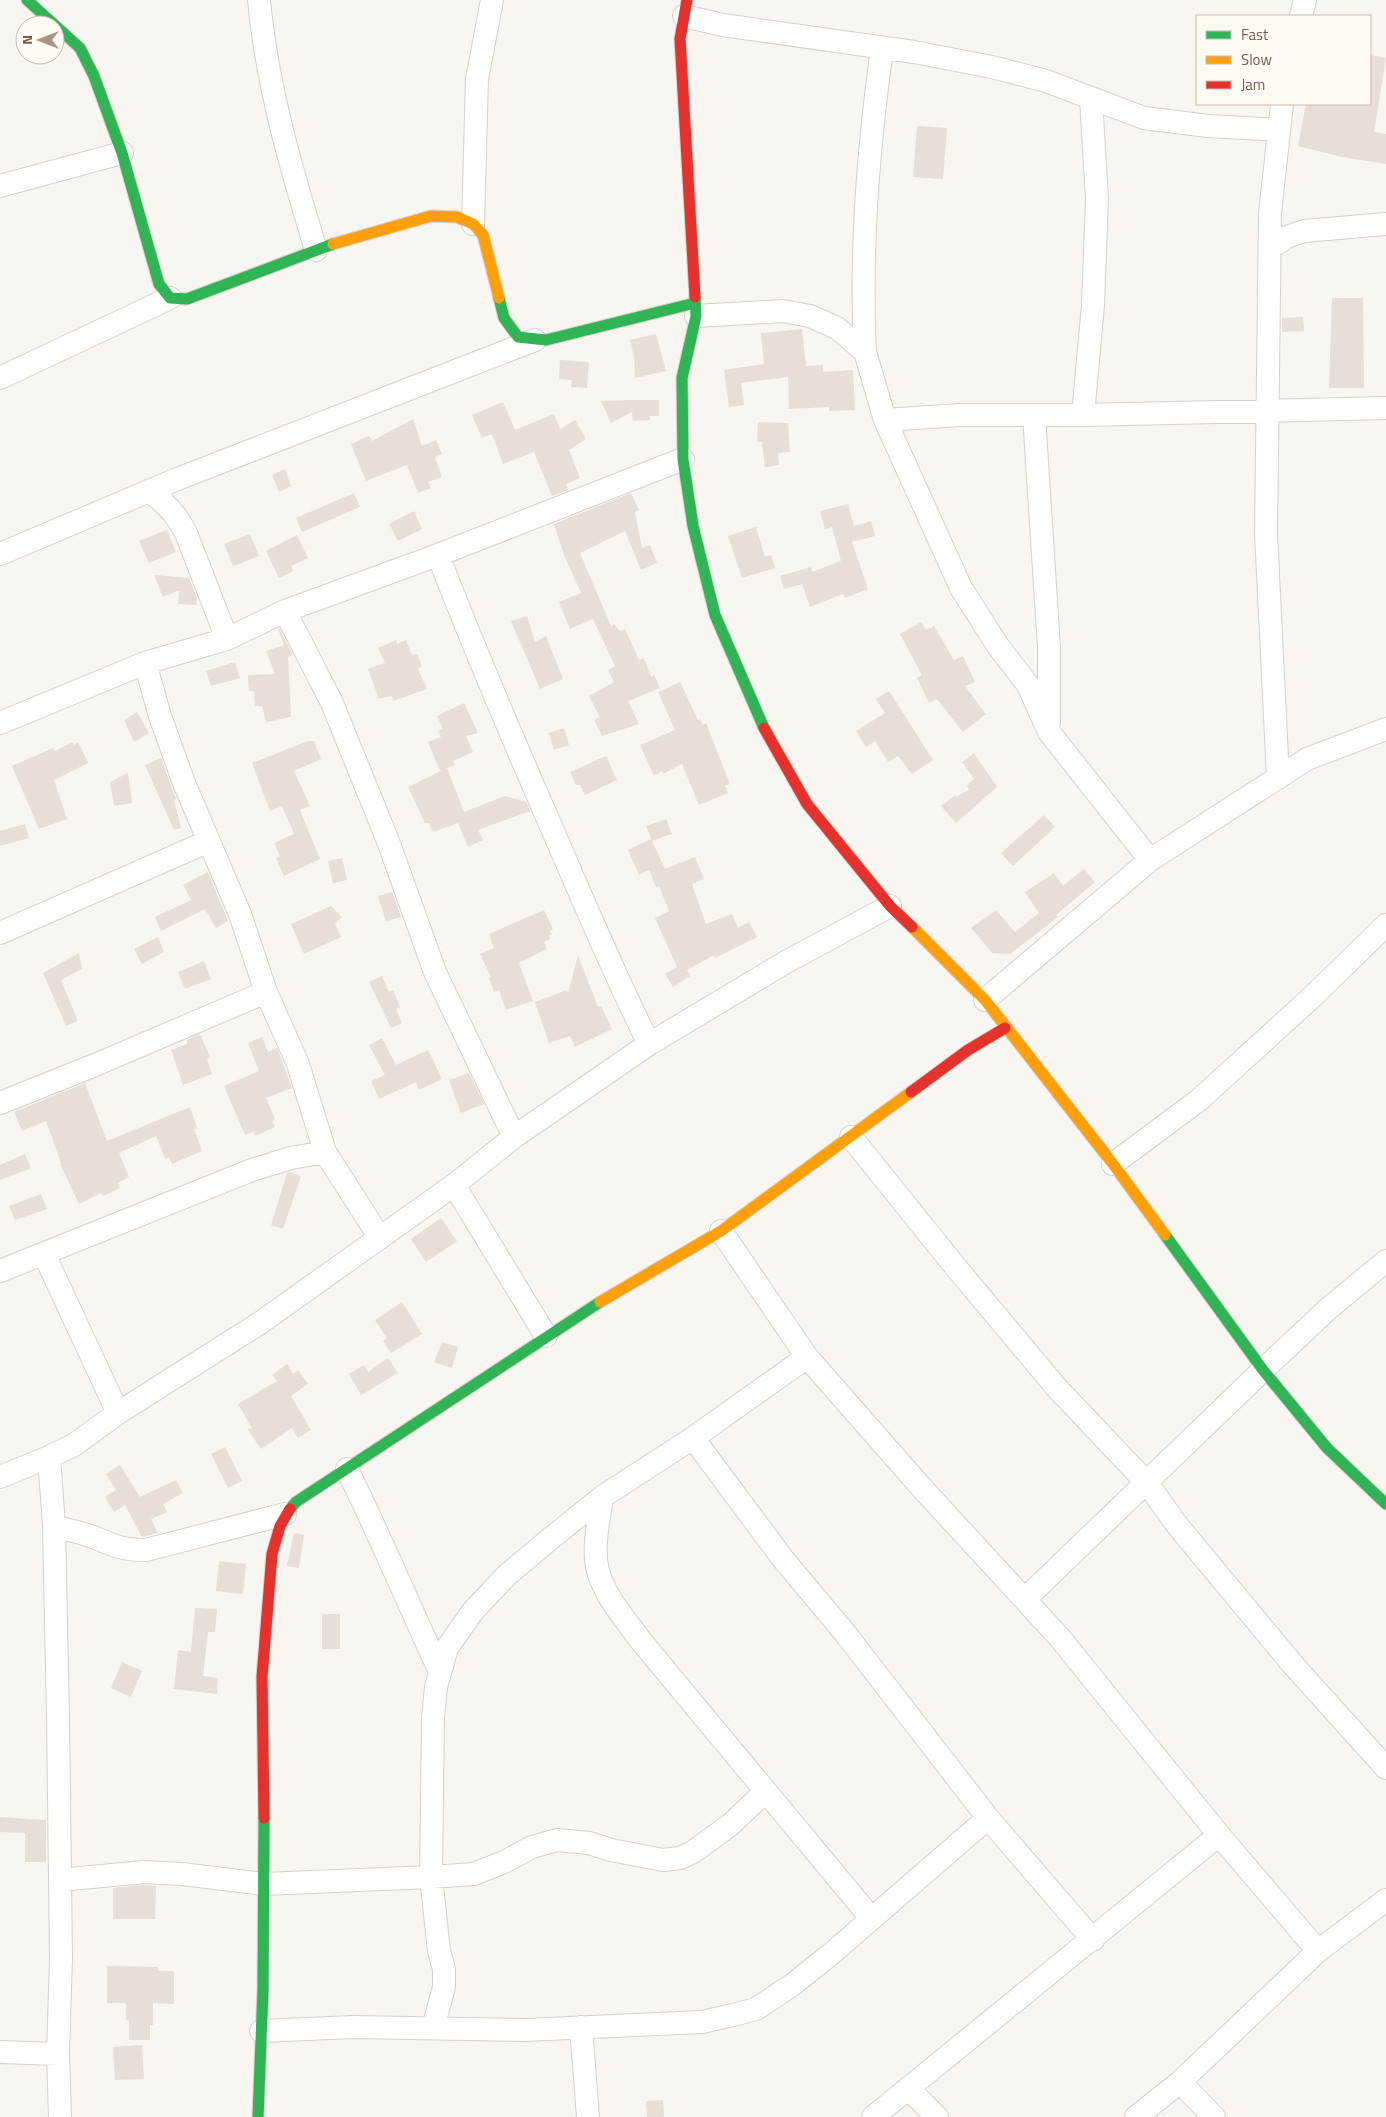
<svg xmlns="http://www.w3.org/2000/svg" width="1386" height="2117" viewBox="0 0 1386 2117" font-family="'Titillium Web',sans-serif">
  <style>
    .building { fill: #e6ded7 }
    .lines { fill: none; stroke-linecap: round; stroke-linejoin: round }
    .street-casing { stroke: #d7d1cb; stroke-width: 24 }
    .fast-casing { stroke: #d9d2cb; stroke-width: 13 }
    .slow-casing { stroke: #d9d2cb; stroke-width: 13 }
    .jam-casing { stroke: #d9d2cb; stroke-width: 13 }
    .street { stroke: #fefefd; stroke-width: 22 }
    .fast { stroke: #30b455; stroke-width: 11 }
    .slow { stroke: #ff9f0a; stroke-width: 11 }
    .jam { stroke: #e5322d; stroke-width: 11 }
  </style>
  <rect width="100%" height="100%" fill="#f9f5f0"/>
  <!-- building -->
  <path class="building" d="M1370,55L1386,58L1374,132L1386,134V164L1342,157L1298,146L1306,104H1370Z
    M917,126L947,128L943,179L913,177Z
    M1332,298H1363L1364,388H1329Z
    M1303,317L1304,331L1282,332V318Z
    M802,329L806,366L823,365V372L853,370L855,410L829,411V407L789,409L788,377L741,383L744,405L729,407L724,370L764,364L761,333Z
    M656,334L666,371L635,378L634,356L630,340Z
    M560,360L589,362L587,388L571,387L572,380L559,379Z
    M632,400H659V416H650V420L633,421L632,412L611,423L601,401Z
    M503,402L515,430L554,414L560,429L575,420L586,439L569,450L580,478L566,484L568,490L552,496L534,452L503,464L492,434L482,438L472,415Z
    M413,419L422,446L436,440L442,454L435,457L442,477L428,482L431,488L418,493L407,465L366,481L351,444L369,436L372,441Z
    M758,422L788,423L790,452L778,453L779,465L765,467L762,442H757Z
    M285,469L291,486L279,492L272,475Z
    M354,493L360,507L302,532L296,518Z
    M631,493L639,510L635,512L642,548L650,545L657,563L641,570L625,531L580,553L611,626L614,624L620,631L625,629L639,660L644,658L651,677L654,675L660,688L628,701L639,724L602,736L594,720L600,717L589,696L614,682L608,670L615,666L593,619L570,629L559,602L581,593L564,555L554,524Z
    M848,504L854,526L871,521L875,536L852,542L868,589L845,598L843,594L810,607L802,584L784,589L780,576L811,567L812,572L841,561L832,527L825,529L820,511Z
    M414,511L422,529L398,541L389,524Z
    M756,527L765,557L771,555L775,568L742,578L728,536Z
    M167,530L176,552L149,563L139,541Z
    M250,534L259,556L233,566L224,544Z
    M297,535L308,558L291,566L293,571L279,578L266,551Z
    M154,575L189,578L197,598L196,605L178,604L179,590L163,597Z
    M527,616L535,642L546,636L563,679L540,689L511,621Z
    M921,622L926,630L934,626L954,660L963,656L975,682L965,686L986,714L963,732L937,699L929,703L917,678L922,675L900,634Z
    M279,628L293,655L288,657L291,717L266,722L262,706H255L254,691H249L248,675L275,674L266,651L284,645L278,629Z
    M396,640L397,644L406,640L412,655L417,654L422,666L418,669L427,689L393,701L392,696L379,699L368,669L385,663L378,648Z
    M235,662L240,678L211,686L206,671Z
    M680,682L698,720L700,719L703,725L706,723L730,784L725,786L728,793L699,805L682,764L663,774L662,771L654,776L640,745L675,730L658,692Z
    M889,691L933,760L912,774L898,756L888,762L875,741L866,747L856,731L885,713L876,699Z
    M464,703L478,733L466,736L473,752L453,761L455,765L440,771L428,742L441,737L438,731L443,729L437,716Z
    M137,712L149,733L134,742L124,720Z
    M564,728L569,745L554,750L549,733Z
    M308,741H314L321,759L294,771L310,806L300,810L320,859L284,876L276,858L280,856L274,843L294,834L282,806L270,811L252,763Z
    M73,742L74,745L78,742L88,763L54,780L67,819L39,829L12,766L53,748L55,751Z
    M974,753L997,787L956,823L941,806L955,795L956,797L969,790L967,785L974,779L962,762Z
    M606,756L617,780L585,795L580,785H576L570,772Z
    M161,758L176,799L174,800L181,828L174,830L145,765Z
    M447,768L464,812L505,796L526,802L530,811L478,830L483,840L468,847L458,823L433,832L429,823H425L408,787Z
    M128,773L132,803L114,806L110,782Z
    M1044,815L1055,827L1013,866L1001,853Z
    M666,819L672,834L652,841L646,826Z
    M25,824L29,838L0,846V831Z
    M651,839L665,869L695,857L704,879L692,884L706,924L732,914L738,928L749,922L757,937L715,958L714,955L687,970L690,976L673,987L665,974L677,967L655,918L669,911L659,886L656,887L649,870L639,875L628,850Z
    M342,858L347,880L333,883L328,861Z
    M1084,869L1095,882L1056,915L1058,917L1010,954L992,953L971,928L996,910L1015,932L1039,913L1025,892L1054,873L1063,886Z
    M208,872L228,921L216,928L205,909L161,931L155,917L191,900L183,885Z
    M392,892L401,917L386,921L378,896Z
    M331,906L342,917L335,923L341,937L304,954L291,924Z
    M544,910L553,929L550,931L552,934L549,936L550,939L544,942L547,949L519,963L533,1001L506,1010L499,990L494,992L489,978L491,977L480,954L494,948L489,934Z
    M158,937L164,952L142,964L134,949Z
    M79,953L82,969L61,980L78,1021L66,1026L43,973Z
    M578,955L598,1007L601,1006L612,1029L575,1047L570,1036L549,1043L535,1002L567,990L568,993Z
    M204,961L211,979L185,989L178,972Z
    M382,976L389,992L393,990L400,1007L396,1009L402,1023L391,1028L369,982Z
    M200,1034L210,1056L207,1060L212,1074L183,1085L171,1050L187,1044V1040Z
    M262,1037L268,1052L277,1048L292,1088L266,1098L275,1119L272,1121L275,1127L255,1136L253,1132L245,1135L224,1086L259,1071L248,1043Z
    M382,1038L396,1065L428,1050L442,1079L419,1090L416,1082L379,1099L371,1081L385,1075L369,1045Z
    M469,1073L484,1104L461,1113L449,1080Z
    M85,1083L107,1141L190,1107L197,1128L194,1129L202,1151L172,1164L169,1157L165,1159L156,1136L119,1153L129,1177L118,1183L120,1188L103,1196L101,1193L79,1204L60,1164L61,1163L46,1121L22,1131L14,1112Z
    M25,1154L31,1168L0,1180V1165Z
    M289,1172L301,1176L283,1229L271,1225L287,1173Z
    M41,1194L47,1209L15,1220L9,1206Z
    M441,1218L457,1241L426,1262L411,1239Z
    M402,1302L422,1334L391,1353L383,1341L387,1338L375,1320Z
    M442,1342L458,1347L452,1368L434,1362Z
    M388,1358L398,1373L361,1395L349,1374L364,1365L368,1372Z
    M287,1364L293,1374L298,1370L308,1384L291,1396L311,1430L298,1438L292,1428L261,1449L248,1430L252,1428L238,1404L277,1381L272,1375Z
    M225,1447L242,1481L228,1488L211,1454Z
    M120,1465L140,1497L176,1480L183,1493L163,1504L167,1512L151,1519L158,1533L142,1537L125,1505L114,1512L105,1497L116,1490L106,1474Z
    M294,1533L304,1535L299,1568L287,1566Z
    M219,1561L246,1564L243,1594L216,1591Z
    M195,1608L217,1609L215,1632H208L203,1676L218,1678L217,1694L174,1689L178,1650L191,1652Z
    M322,1614H340V1649H322Z
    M122,1662L142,1671L131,1697L111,1688Z
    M0,1817L46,1820V1862H25V1833L0,1832Z
    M144,1885L156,1886L155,1919H113V1888Z
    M107,1966L158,1967V1971H174V2004L153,2003V2025H150V2040H129V2021L126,2020V2003H107Z
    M142,2045L144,2079L115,2080L113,2047Z
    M663,2100L664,2117H647L646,2101Z"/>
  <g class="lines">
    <!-- street casing -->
    <g class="street-casing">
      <path id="street" d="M259,0C267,86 291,168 316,250
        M684,16L723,25L914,52L992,67L1046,81L1144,118L1208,126L1279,130
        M1301,16L1305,0
        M0,186L122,153
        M473,224L477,79L492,0
        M1270,248L1287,237L1304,231L1386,224
        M696,316L783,311L810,316L837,328L865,352L885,420L961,588L998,646L1028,685L1049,732L1150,860
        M865,352C860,251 868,149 882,49
        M0,378L170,298
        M1034,415L1049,648V723
        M1083,415L1093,305L1097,199L1091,99
        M885,420L960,415H1083L1386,408
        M148,491C166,502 177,515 186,533L227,639
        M0,554L175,480L535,340
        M438,555C472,643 509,730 547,817C580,893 612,970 649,1044
        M285,611L332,703L388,841L435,972L514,1137
        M145,663L160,716L184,783L240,914L266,992L298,1064L325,1152L380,1238
        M0,723L145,663L227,639L285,611L438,555L683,459
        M1278,778L1266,533L1270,213L1282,104
        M0,933L209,841
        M985,1000L1150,860L1307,759L1386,729
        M0,1103L95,1065L266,992
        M851,1137L954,1265L1056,1387L1147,1483L1177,1525L1294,1666L1386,1768
        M1113,1164L1199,1100L1311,998L1386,925
        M454,1185L546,1336
        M721,1231L807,1357L921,1487L1060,1638L1219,1835L1318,1951
        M44,1254L118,1413
        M0,1271L252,1170L291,1158L325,1152
        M693,1438L783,1559L845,1633L988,1818L1093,1940
        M49,1457L54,1526L58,1717L61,1958L58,2054L60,2117
        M347,1469C380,1536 409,1605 440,1672
        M0,1477L49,1457L74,1445L118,1413L260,1323L454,1185L514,1137L649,1044L786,962L890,906
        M602,1497C599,1520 592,1548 598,1571C605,1597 626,1620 641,1641L871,1918
        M54,1526C67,1530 81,1532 93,1537C115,1546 122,1550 146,1550L285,1514
        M1025,1599L1263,1370L1328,1309L1386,1261
        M60,1880L144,1872L182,1874L264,1884L431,1877L474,1874L504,1862L532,1847L557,1840L589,1843L611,1850L663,1860L680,1858L693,1852L730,1825L765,1792
        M581,2027L588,2117
        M433,2028L444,1987V1969L439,1951L431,1877L433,1718L436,1687L447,1648L473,1611L507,1575L550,1539L602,1497L693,1438L807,1357
        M261,2031L353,2027L525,2030L702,2022L733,2015L756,2009L792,1985L831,1954L988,1818
        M0,2052L58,2054
        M1180,2082L1214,2117
        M908,2088L937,2117
        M873,2117L1219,1835
        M1136,2117L1180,2082L1318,1951L1386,1900"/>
    </g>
    <!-- fast casing -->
    <g class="fast-casing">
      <path id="fast" d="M27,0L80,48L94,76L122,153L159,284L170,298L187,299L333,244
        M695,297L696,316L682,378L683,459L693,526L715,615L764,728
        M499,298L504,318L518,337L546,340L695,303
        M1165,1235L1263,1370L1327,1448L1386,1504
        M290,1509L296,1502L600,1302
        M258,2117L263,1989L264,1818"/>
    </g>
    <!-- slow casing -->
    <g class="slow-casing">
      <path id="slow" d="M333,244L431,216L457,217L473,224L483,235L499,298
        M912,927L985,1000L1113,1164L1165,1235
        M600,1302L721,1231L911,1092"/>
    </g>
    <!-- jam casing -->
    <g class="jam-casing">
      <path id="jam" d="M687,0L680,39L695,297
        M764,728L807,804L890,906L912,927
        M911,1092L968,1050L1005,1028
        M264,1818L262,1677L272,1554L280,1526L290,1509"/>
    </g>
    <!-- street -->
    <use href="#street" class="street"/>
    <!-- fast -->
    <use href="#fast" class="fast"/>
    <!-- slow -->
    <use href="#slow" class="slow"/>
    <!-- jam -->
    <use href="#jam" class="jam"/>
  </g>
  <!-- legend -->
  <rect x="1196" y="15" width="175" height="90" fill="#fffaf3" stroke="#cabbb1"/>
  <rect x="1206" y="31" width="25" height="8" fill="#30b455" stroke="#cabbb1"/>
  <text x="1241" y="40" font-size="15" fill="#7a5c4d">Fast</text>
  <rect x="1206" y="56" width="25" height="8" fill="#ff9f0a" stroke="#cabbb1"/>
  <text x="1241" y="65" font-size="15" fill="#7a5c4d">Slow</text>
  <rect x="1206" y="81" width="25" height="8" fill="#e5322d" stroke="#cabbb1"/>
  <text x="1241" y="90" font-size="15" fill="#7a5c4d">Jam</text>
  <!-- north arrow -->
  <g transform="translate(40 40) rotate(270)"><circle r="24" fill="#fffaf3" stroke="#cabbb1"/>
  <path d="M0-4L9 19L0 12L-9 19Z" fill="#a69286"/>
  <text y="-8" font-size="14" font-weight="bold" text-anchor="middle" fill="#7a5c4d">N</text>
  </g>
</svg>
